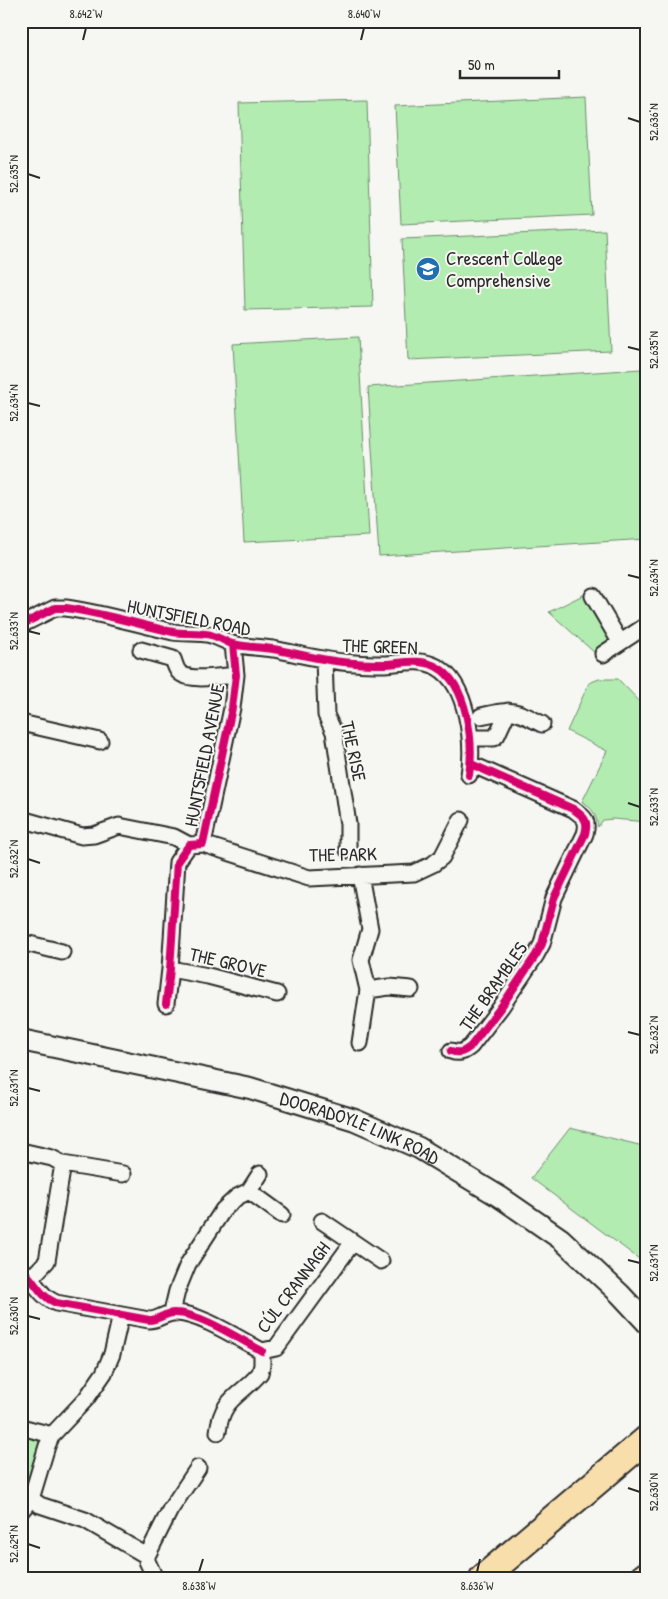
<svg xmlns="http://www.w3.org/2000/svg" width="668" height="1599" viewBox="0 0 668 1599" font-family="'Patrick Hand',sans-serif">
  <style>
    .green { fill: #b2ecb0; stroke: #6e8c6e }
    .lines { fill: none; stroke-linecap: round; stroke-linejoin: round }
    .street-casing { stroke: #2b2b2b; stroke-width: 19 }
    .secondary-casing { stroke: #2b2b2b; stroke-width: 24 }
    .highway-casing { stroke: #2b2b2b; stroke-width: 30 }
    .street { stroke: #f6f6f2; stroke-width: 15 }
    .secondary { stroke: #f6f6f2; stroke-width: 20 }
    .highway { stroke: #f8deab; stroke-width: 26 }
    .cycleway-casing { stroke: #f6f6f2; stroke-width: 11 }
    .cycleway { stroke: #d6006c; stroke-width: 8 }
    .ticks { fill: none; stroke: #2b2b2b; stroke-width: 2 }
    .labels { text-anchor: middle; stroke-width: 4; stroke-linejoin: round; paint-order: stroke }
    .poi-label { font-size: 19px; fill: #2b2b2b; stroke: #f6f6f2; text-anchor: start }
    .street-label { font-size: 19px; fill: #2b2b2b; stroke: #f6f6f2 }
    .neatline { fill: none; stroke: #2b2b2b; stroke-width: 2 }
    .ticks-label { font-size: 12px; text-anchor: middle; fill: #2b2b2b }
  </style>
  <rect width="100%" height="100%" fill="#f6f6f2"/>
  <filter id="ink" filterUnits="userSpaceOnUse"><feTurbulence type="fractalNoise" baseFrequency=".02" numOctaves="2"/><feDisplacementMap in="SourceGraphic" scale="10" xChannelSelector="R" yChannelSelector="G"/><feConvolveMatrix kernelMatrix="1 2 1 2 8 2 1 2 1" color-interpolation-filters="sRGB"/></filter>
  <g filter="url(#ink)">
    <!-- green -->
    <path class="green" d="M586,97L592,215L401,224L395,106Z
      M367,100L373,307L245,310L239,103Z
      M605,230L611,351L408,360L402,239Z
      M358,337L369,536L244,542L233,344Z
      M641,369L647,465V539L379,556L368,387Z
      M583,595L609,638L607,645L596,654L549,612Z
      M599,679H618L645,707L647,711V822L613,819L603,820L598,827C596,815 593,808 582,802L607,751L567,731L589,683Z
      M570,1128L647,1147V1265L531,1178Z
      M21,1433C29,1435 37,1435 40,1444L30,1486L21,1502Z"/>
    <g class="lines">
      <!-- street casing -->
      <g class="street-casing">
        <path id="street" d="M593,596L620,642
          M21,625L55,608H66C102,613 137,624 173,632C185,634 199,632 211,635C218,637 225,641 232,644C245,647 260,647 273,649C300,654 327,662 355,663C365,664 375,664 385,664C403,663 420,658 437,667C468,684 474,744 469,775
          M141,650L173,659C175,664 176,670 180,673C190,682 223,676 236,675
          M603,654L647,625
          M324,660L326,715L334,732L348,824V850
          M481,716C513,709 513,709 542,724
          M21,723L100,741
          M470,738H494L497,735L508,711
          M21,819L82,836L94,835L119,826L174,837L189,845
          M203,844L309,878L414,873L433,864L442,857L461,820
          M21,942L62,952
          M170,969L208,976L277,994
          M368,990L389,987L411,989
          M166,1004L170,969L177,862L189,845L203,844L232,708L236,675L233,644
          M360,1043L368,990L361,960L370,929L360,875
          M451,1051C459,1054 464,1052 471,1046L501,1007L536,955L542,944L554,898L585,834C589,820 584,817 573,809L471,764
          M21,1151L52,1158L63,1164L123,1174
          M249,1191L282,1215
          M322,1221L381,1261
          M21,1269C35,1280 39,1296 56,1303L149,1320C159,1320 166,1312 175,1313C200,1313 239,1339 262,1351
          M31,1278L47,1261L63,1164
          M172,1312L177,1291L188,1264L223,1210L237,1197L249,1191L260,1174
          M262,1351L276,1348L353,1242
          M21,1427L52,1435
          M218,1432C222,1397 240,1397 260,1373L262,1365V1351
          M31,1499L40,1505L85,1520L147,1556V1561L155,1578
          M21,1511L31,1499L47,1446L52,1435L86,1399L104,1373L112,1354L121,1315
          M147,1556L170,1510L198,1468"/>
      </g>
      <!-- secondary casing -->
      <g class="secondary-casing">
        <g id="secondary">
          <path id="s1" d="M21,1040L250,1088L355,1120L419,1148L500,1197L561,1239L620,1294L647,1323"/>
        </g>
      </g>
      <!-- highway casing -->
      <g class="highway-casing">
        <path id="highway" d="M483,1578L647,1439
          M643,1578L647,1575"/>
      </g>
      <!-- street -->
      <use href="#street" class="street"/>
      <!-- secondary -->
      <use href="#secondary" class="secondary"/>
      <!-- highway -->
      <use href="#highway" class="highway"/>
      <!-- cycleway casing -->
      <g class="cycleway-casing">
        <path id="cycleway" d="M21,625L55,608H66C102,613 137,624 173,632C185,634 199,632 211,635C218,637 225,641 232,644C245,647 260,647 273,649C300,654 327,662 355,663C365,664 375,664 385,664C403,663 420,658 437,667C468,684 474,744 469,775
          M166,1004L170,969L177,862L189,845L203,844L232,708L236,675L233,644
          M451,1051C459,1054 464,1052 471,1046L501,1007L536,955L542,944L554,898L585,834C589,820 584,817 573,809L471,764
          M21,1269C35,1280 39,1296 56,1303L149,1320C159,1320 166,1312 175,1313C200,1313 239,1339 262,1351"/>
      </g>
      <!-- cycleway -->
      <use href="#cycleway" class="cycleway"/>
    </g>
  </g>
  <!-- ticks -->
  <path class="ticks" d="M83,40L86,28M361,40L364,28M628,118L640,122M28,174L40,178M628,347L640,350M28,403L40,406M628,575L640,578M28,631L40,634M628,803L640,807M28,859L40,863M628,1032L640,1035M28,1088L40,1091M628,1260L640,1263M28,1316L40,1319M628,1488L640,1492M28,1544L40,1548M199,1572L203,1559M477,1572L480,1559"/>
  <!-- icons -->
  <defs>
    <g id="school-disc" transform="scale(1.25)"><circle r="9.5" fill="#1f6fb2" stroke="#f6f6f2"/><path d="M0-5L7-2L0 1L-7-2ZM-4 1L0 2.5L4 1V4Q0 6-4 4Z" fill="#fff"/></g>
  </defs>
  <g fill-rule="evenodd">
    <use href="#school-disc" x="428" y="269"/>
  </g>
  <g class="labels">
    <!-- poi labels -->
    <g class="poi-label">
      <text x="446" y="265">Crescent College<tspan x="446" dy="22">Comprehensive</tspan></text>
    </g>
    <!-- street labels -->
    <g class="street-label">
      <text transform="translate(189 617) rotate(11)" y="7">HUNTSFIELD ROAD</text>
      <text transform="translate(380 646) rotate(2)" y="7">THE GREEN</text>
      <text transform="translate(354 751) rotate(78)" y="7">THE RISE</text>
      <text transform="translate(204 755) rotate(-79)" y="7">HUNTSFIELD AVENUE</text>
      <text transform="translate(343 854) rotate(-1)" y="7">THE PARK</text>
      <text transform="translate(228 962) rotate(13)" y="7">THE GROVE</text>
      <text transform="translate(493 986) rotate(-55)" y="7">THE BRAMBLES</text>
      <text dy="7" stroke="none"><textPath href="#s1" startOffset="351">DOORADOYLE LINK ROAD</textPath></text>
      <text transform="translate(293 1287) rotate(-53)" y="7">CÚL CRANNAGH</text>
    </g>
  </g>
  <!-- margin -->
  <rect width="668" height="1599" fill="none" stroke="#f6f6f2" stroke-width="55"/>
  <!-- scale -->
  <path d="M460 70v8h99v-8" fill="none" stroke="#2b2b2b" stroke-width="2.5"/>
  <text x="468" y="70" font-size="15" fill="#2b2b2b" stroke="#f6f6f2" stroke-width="4" paint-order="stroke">50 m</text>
  <rect x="28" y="28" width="612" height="1544" class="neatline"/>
  <g class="ticks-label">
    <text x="86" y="18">8.642°W</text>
    <text x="364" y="18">8.640°W</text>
    <text transform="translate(654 122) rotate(-90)" y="4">52.636°N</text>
    <text transform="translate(14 174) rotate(-90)" y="4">52.635°N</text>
    <text transform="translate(654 350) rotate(-90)" y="4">52.635°N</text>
    <text transform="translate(14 403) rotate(-90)" y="4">52.634°N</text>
    <text transform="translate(654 578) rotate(-90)" y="4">52.634°N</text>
    <text transform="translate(14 631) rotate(-90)" y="4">52.633°N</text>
    <text transform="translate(654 807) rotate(-90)" y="4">52.633°N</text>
    <text transform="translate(14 859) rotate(-90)" y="4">52.632°N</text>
    <text transform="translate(654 1035) rotate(-90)" y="4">52.632°N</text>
    <text transform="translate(14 1088) rotate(-90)" y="4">52.631°N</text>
    <text transform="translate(654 1263) rotate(-90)" y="4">52.631°N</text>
    <text transform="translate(14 1316) rotate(-90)" y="4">52.630°N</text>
    <text transform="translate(654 1492) rotate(-90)" y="4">52.630°N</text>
    <text transform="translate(14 1544) rotate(-90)" y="4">52.629°N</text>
    <text x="199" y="1590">8.638°W</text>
    <text x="477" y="1590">8.636°W</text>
  </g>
</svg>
